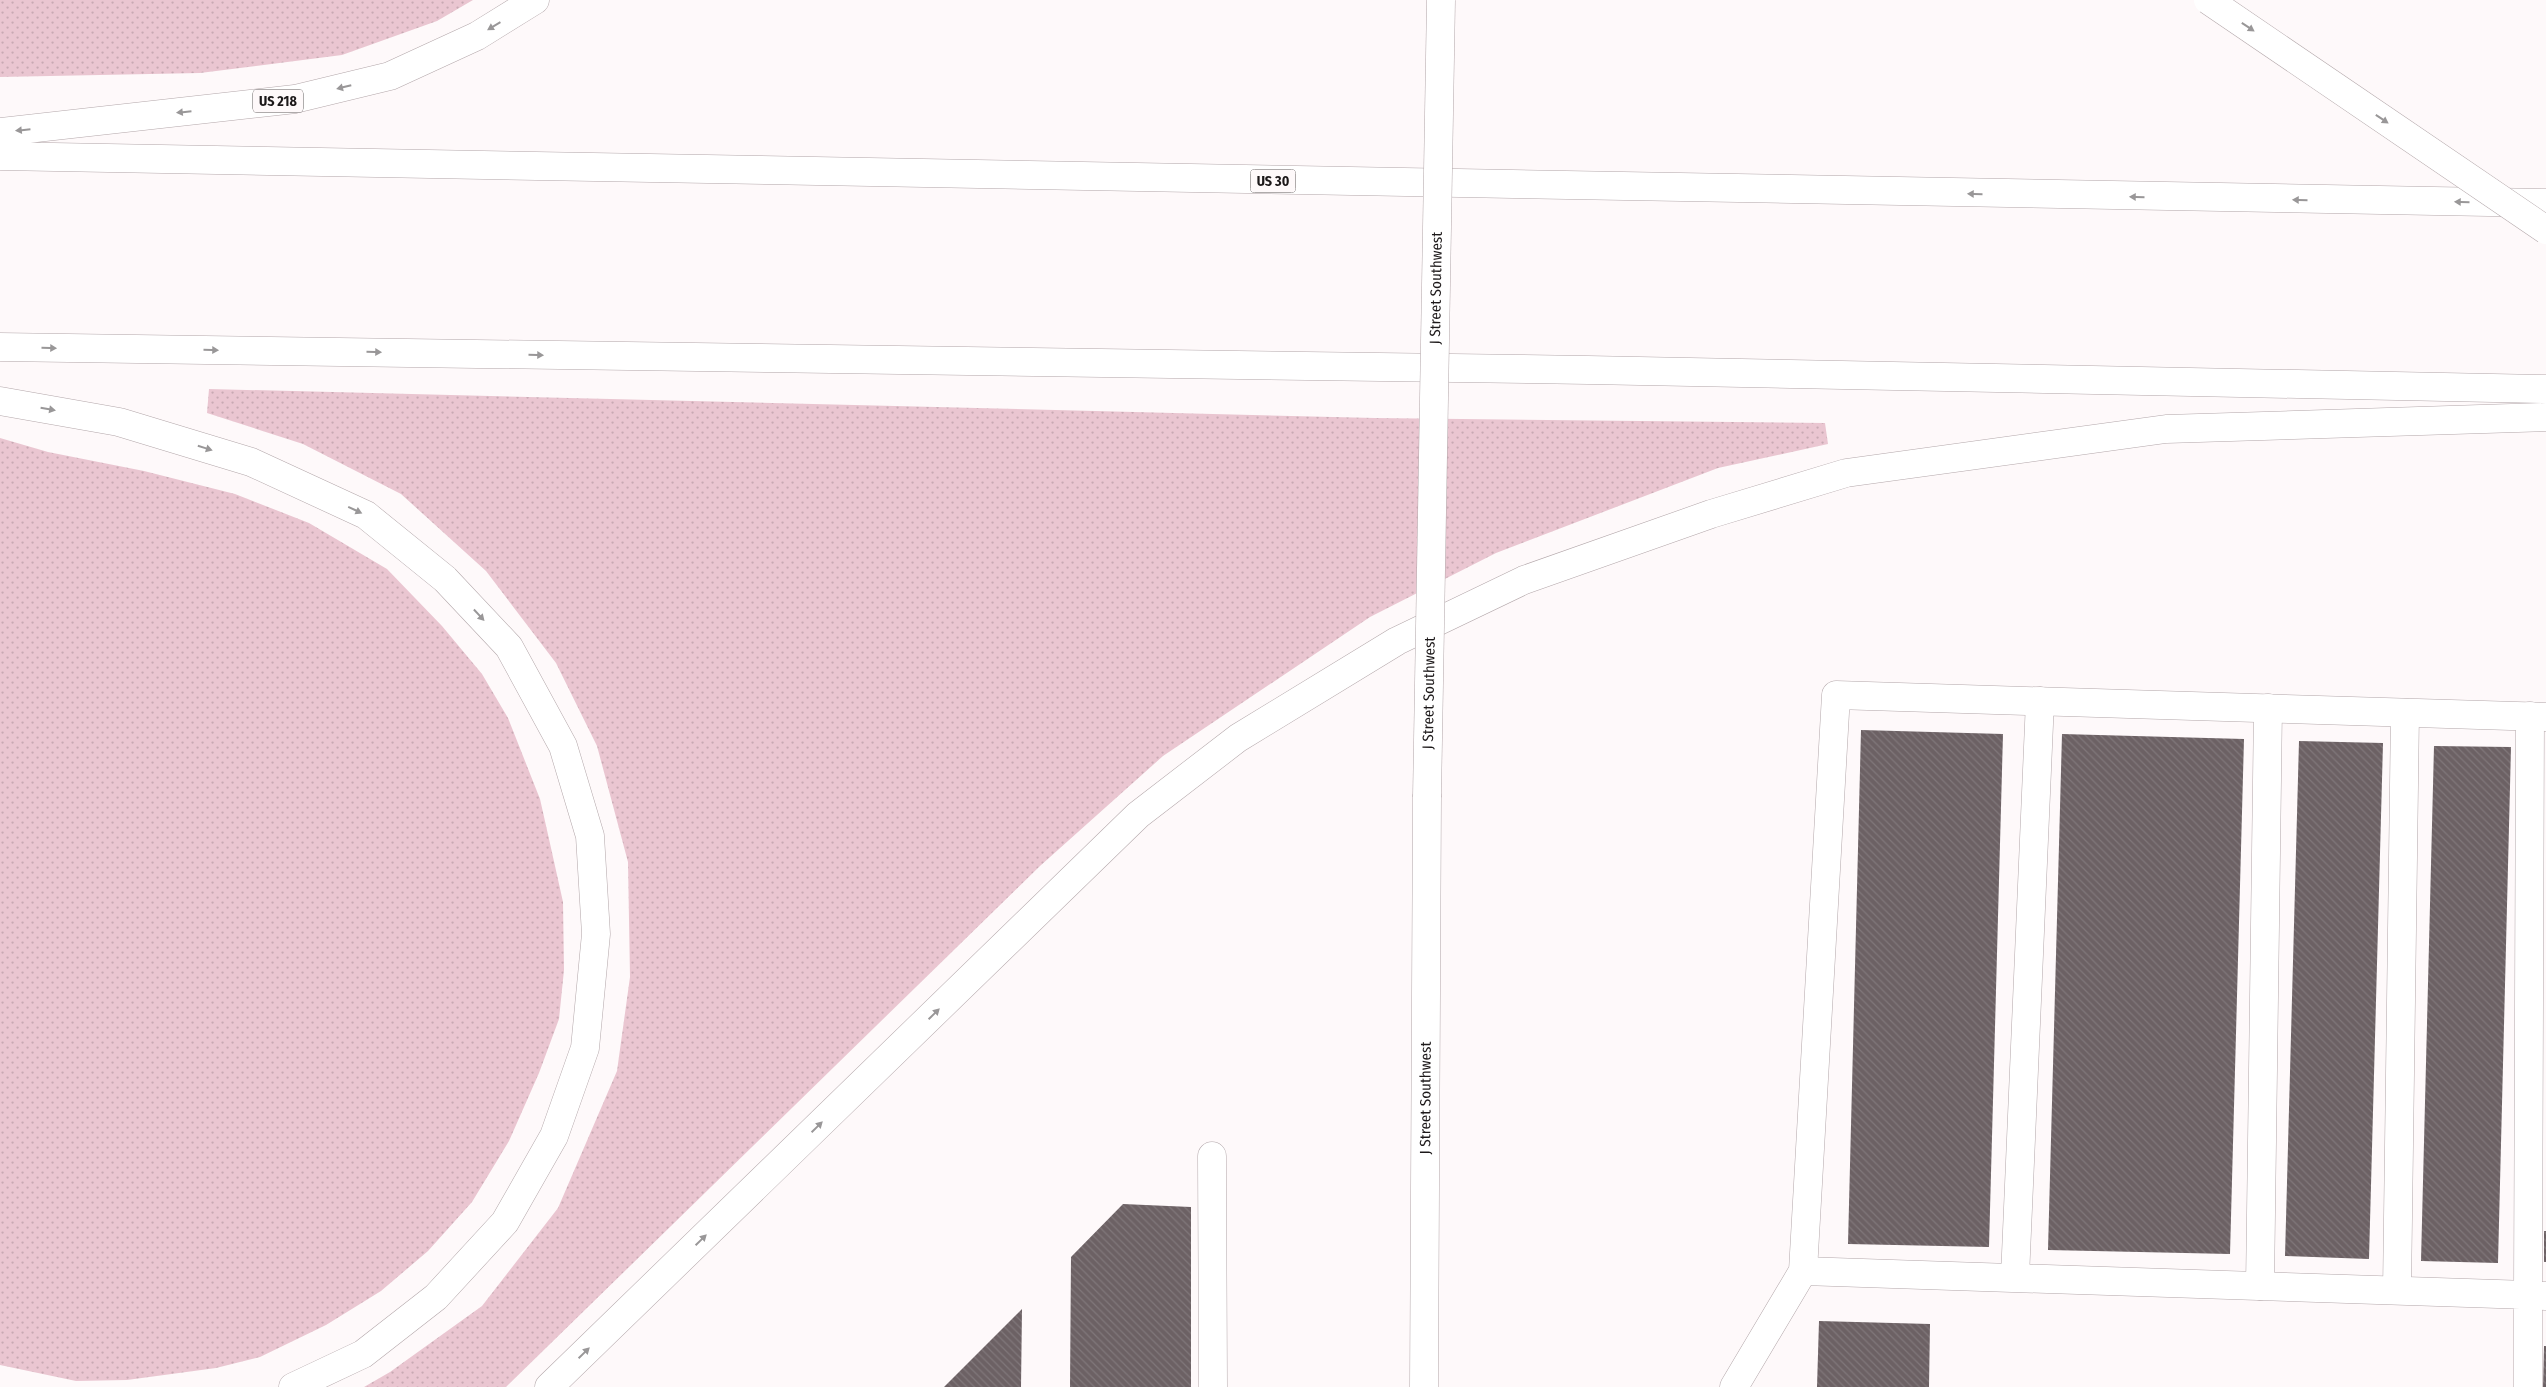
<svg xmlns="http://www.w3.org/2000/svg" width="2546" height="1387" viewBox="0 0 2546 1387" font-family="'Fira Sans Condensed',sans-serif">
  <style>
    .grass { fill: url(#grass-dots) }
    .building { fill: url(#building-back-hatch) }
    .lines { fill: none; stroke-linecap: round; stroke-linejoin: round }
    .minor-casing { stroke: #b3a7aa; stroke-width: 29 }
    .highway-casing { stroke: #b3a7aa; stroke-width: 29 }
    .minor { stroke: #fff; stroke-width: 28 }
    .highway { stroke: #fff; stroke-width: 28 }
    .minor-bridge-casing { stroke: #b3a7aa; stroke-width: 29; stroke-linecap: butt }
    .highway-bridge-casing { stroke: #b3a7aa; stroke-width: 29; stroke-linecap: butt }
    .minor-bridge { stroke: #fff; stroke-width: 28 }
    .highway-bridge { stroke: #fff; stroke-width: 28 }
    .oneway { fill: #999798 }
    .labels { text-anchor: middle; stroke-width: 5; stroke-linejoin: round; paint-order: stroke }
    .shield { fill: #fef9fa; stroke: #605c5c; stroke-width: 1 }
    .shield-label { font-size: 14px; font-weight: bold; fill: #1c1819 }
    .street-label { font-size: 15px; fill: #1c1819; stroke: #fef9fa }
  </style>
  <defs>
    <pattern id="grass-dots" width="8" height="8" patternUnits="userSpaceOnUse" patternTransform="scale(1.25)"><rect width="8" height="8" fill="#eac6d1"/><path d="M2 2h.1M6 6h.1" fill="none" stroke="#c8a9b3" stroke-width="1.8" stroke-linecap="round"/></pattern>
    <pattern id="building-back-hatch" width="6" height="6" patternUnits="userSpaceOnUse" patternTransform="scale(1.25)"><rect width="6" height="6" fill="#6c6164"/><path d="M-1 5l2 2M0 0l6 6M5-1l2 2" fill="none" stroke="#80777a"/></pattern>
  </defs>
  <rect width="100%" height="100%" fill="#fef9fa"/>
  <!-- grass -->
  <path class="grass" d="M0,0H473L437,21L342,55L200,73L0,77Z
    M209,389L1375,418L1825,423L1828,444L1718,468L1496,553L1370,617L1163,756L1040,866L506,1387H364L390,1372L482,1306L558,1208L617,1071L630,977L628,862L597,746L556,663L486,571L401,494L303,444L207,413Z
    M0,438L48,452L144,471L235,494L309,523L387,569L442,626L482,674L508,718L540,799L549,839L563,902L564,970L559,1019L539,1073L509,1141L472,1202L428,1251L381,1291L326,1325L260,1357L216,1368L127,1380L76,1381L0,1365Z"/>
  <!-- building -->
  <path class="building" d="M1861,730L2003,734L1989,1247L1848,1244Z
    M2062,734L2244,739L2230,1254L2048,1250Z
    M2299,741L2383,743L2369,1259L2285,1256Z
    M2434,746L2511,747L2498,1263L2421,1261Z
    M1123,1204L1191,1207V1387H1070L1071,1257Z
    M2544,1231H2546V1262H2544Z
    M1022,1309L1021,1387H944Z
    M1819,1321L1930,1324L1929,1387H1817Z
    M2544,1346H2546V1387H2543Z"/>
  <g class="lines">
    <!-- minor casing -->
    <g class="minor-casing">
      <g id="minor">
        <path d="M2530,716L2528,1295L2546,1296"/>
        <path d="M1212,1156L1213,1387"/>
        <path d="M1803,1271L2528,1295V1387"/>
        <path d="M2015,1277L2040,701"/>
        <path d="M2260,1286L2268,708"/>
        <path d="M2397,1290L2405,713"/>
        <path id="s1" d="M1424,1387L1427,797"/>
        <path d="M1734,1387L1803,1271L1836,695L2546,717"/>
      </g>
    </g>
    <!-- highway casing -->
    <g class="highway-casing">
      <path id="highway" d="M0,132L295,99L390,76L477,36L535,0
        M0,156L2546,203
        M0,347L1588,370L2546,389
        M0,401L119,422L251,462L366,515L445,579L509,647L563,746L590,836L596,934L585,1048L554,1136L505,1222L436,1297L363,1354L293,1387
        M549,1387L1138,815L1238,738L1397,641L1524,580L1711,514L1846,473L2166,429L2546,417"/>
    </g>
    <!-- minor -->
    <use href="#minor" class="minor"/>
    <!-- highway -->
    <use href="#highway" class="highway"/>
    <!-- minor-bridge casing -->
    <g class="minor-bridge-casing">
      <g id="minor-bridge">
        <path id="s2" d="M1427,797L1441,0"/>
      </g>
    </g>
    <!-- highway-bridge casing -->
    <g class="highway-bridge-casing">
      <path id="highway-bridge" d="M2208,0L2546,230"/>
    </g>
    <!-- minor-bridge -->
    <use href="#minor-bridge" class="minor-bridge"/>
    <!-- highway-bridge -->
    <use href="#highway-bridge" class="highway-bridge"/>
  </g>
  <!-- one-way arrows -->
  <defs><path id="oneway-solid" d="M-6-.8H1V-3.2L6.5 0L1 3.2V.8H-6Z" transform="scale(1.25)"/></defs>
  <g class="oneway">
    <use href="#oneway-solid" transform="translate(494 26) rotate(149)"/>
    <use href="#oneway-solid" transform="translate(2248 27) rotate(34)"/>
    <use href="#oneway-solid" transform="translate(344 87) rotate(166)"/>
    <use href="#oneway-solid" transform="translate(184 112) rotate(174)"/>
    <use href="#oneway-solid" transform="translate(2382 119) rotate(34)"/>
    <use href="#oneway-solid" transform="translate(23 130) rotate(174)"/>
    <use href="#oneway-solid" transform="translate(1975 194) rotate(-179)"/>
    <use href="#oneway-solid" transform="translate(2137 197) rotate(-179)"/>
    <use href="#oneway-solid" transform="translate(2300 200) rotate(-179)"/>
    <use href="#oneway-solid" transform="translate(2462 202) rotate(-179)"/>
    <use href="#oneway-solid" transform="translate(49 348) rotate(1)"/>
    <use href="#oneway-solid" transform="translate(211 350) rotate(1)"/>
    <use href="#oneway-solid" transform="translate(374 352) rotate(1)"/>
    <use href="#oneway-solid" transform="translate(536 355) rotate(1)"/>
    <use href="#oneway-solid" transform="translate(48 409) rotate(10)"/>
    <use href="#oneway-solid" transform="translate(205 448) rotate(17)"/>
    <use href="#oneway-solid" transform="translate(355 510) rotate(25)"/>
    <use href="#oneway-solid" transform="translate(479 615) rotate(47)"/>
    <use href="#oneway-solid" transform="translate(934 1014) rotate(-44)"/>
    <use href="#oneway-solid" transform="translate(817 1127) rotate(-44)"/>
    <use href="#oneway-solid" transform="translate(701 1240) rotate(-44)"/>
    <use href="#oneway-solid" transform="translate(584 1353) rotate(-44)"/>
  </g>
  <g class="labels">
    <!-- shield labels -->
    <g class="shield">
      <rect x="253" y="89.5" width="50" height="23" rx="4"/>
      <rect x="1250.5" y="169.5" width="45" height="23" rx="4"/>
    </g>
    <g class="shield-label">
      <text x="278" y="106">US 218</text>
      <text x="1273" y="186">US 30</text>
    </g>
    <!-- street labels -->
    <g class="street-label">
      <text dy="5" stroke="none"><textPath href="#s2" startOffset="509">J Street Southwest</textPath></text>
      <text dy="5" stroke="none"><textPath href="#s2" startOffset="104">J Street Southwest</textPath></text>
      <text dy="5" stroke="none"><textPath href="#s1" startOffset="289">J Street Southwest</textPath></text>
    </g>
  </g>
</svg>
